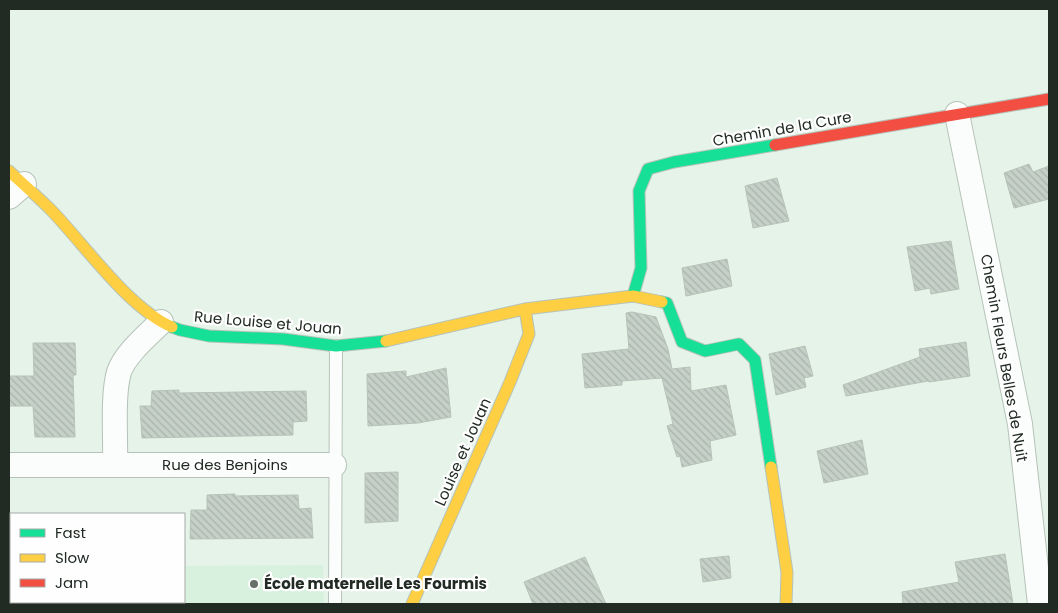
<svg xmlns="http://www.w3.org/2000/svg" width="1058" height="613" viewBox="0 0 1058 613" font-family="Poppins,sans-serif">
  <style>
    .built { fill: #d8f1df }
    .building { fill: url(#building-back-hatch); stroke: #b7c2b9 }
    .lines { fill: none; stroke-linecap: round; stroke-linejoin: round }
    .lane-casing { stroke: #b6c2b9; stroke-width: 14 }
    .street-casing { stroke: #b6c2b9; stroke-width: 26 }
    .fast-casing { stroke: #b6c2b9; stroke-width: 13 }
    .slow-casing { stroke: #b6c2b9; stroke-width: 13 }
    .jam-casing { stroke: #b6c2b9; stroke-width: 13 }
    .lane { stroke: #fbfdfc; stroke-width: 12 }
    .street { stroke: #fbfdfc; stroke-width: 24 }
    .fast { stroke: #16e098; stroke-width: 11 }
    .slow { stroke: #ffcf43; stroke-width: 11 }
    .jam { stroke: #f24e42; stroke-width: 11 }
    .poi-dot { fill: #667169; stroke: #fefefe; stroke-width: 2 }
    .labels { text-anchor: middle; stroke-width: 4.5; stroke-linejoin: round; paint-order: stroke }
    .street-label { font-size: 15px; fill: #212b24; stroke: #fefefe }
    .poi-label { font-size: 15px; font-weight: bold; fill: #212b24; stroke: #fefefe; text-anchor: start }
  </style>
  <defs>
    <pattern id="building-back-hatch" width="6" height="6" patternUnits="userSpaceOnUse" patternTransform="scale(1.25)"><rect width="6" height="6" fill="#c5d0c8"/><path d="M-1 5l2 2M0 0l6 6M5-1l2 2" fill="none" stroke="#a9b3ac"/></pattern>
  </defs>
  <rect width="100%" height="100%" fill="#e5f3e8"/>
  <!-- built -->
  <path class="built" d="M323,565L324,604H15V602H184V566Z"/>
  <!-- building -->
  <path class="building" d="M1029,164L1033,172L1049,166V199L1014,208L1004,173Z
    M777,178L789,221L753,228L745,186Z
    M951,241L959,289L931,294L930,288L915,291L907,247Z
    M727,259L732,286L686,296L682,268Z
    M632,312L656,317L668,349L672,369L690,367L691,391L726,385L736,435L710,441L712,460L682,467L680,456L677,457L667,426L673,424L662,378L622,381V385L585,388L582,354L629,349L626,313Z
    M966,342L970,376L929,382L928,381L846,396L843,385L920,357L919,349Z
    M33,343H75L76,375H73L75,437H35L33,406H9V376H34Z
    M805,346L813,376L804,378L806,387L776,395L769,354Z
    M446,368L451,417L418,423L368,426L367,374L406,371V377Z
    M179,390V393L306,391L307,421L293,422V435L142,438L140,406H151L152,391Z
    M862,440L868,474L824,483L817,451Z
    M398,472V521L365,523V473Z
    M235,494V496L298,495L299,509L311,508L313,538L190,539L191,510H207V495Z
    M1005,554L1013,604H903L902,592L959,582L955,562Z
    M729,556L731,578L703,582L700,559Z
    M585,557L606,604H533L524,582Z"/>
  <g class="lines">
    <!-- lane casing -->
    <g class="lane-casing">
      <path id="lane" d="M335,604L336,346"/>
    </g>
    <!-- street casing -->
    <g class="street-casing">
      <path id="street" d="M957,114L1020,424L1040,604
        M9,197L24,184
        M9,465H334
        M115,465C116,440 112,396 119,372C125,354 148,335 161,322"/>
    </g>
    <!-- fast casing -->
    <g class="fast-casing">
      <path id="fast" d="M633,296L641,268L639,191L648,169L674,162L775,145
        M662,302L667,303L682,342L705,351L739,344L755,360L771,467
        M172,327L180,330L209,336L283,339L336,346L386,341"/>
    </g>
    <!-- slow casing -->
    <g class="slow-casing">
      <path id="slow" d="M9,171C23,184 38,197 51,210C85,245 128,308 172,327
        M386,341L525,309L633,296L662,302
        M771,467L787,572L786,604
        M412,604L510,382L529,334L525,309"/>
    </g>
    <!-- jam casing -->
    <g class="jam-casing">
      <path id="jam" d="M775,145L1049,99"/>
    </g>
    <!-- lane -->
    <use href="#lane" class="lane"/>
    <!-- street -->
    <use href="#street" class="street"/>
    <!-- fast -->
    <use href="#fast" class="fast"/>
    <!-- slow -->
    <use href="#slow" class="slow"/>
    <!-- jam -->
    <use href="#jam" class="jam"/>
  </g>
  <!-- markers -->
  <circle class="poi-dot" cx="254" cy="584" r="5"/>
  <g class="labels">
    <!-- street labels -->
    <g class="street-label">
      <text transform="translate(782 129) rotate(-10)" y="5">Chemin de la Cure</text>
      <text transform="translate(268 323) rotate(5)" y="5">Rue Louise et Jouan</text>
      <text transform="translate(1004 358) rotate(80)" y="5">Chemin Fleurs Belles de Nuit</text>
      <text transform="translate(463 452) rotate(-66)" y="5">Louise et Jouan</text>
      <text x="225" y="470">Rue des Benjoins</text>
    </g>
    <!-- poi labels -->
    <g class="poi-label">
      <text x="264" y="589">École maternelle Les Fourmis</text>
    </g>
  </g>
  <!-- border -->
  <rect width="1058" height="613" fill="none" stroke="#212b24" stroke-width="20"/>
  <!-- legend -->
  <rect x="10" y="513" width="175" height="90" fill="#fefefe" stroke="#a6aaa7"/>
  <rect x="20" y="529" width="25" height="8" fill="#16e098" stroke="#a6aaa7"/>
  <text x="55" y="538" font-size="15" fill="#212b24">Fast</text>
  <rect x="20" y="554" width="25" height="8" fill="#ffcf43" stroke="#a6aaa7"/>
  <text x="55" y="563" font-size="15" fill="#212b24">Slow</text>
  <rect x="20" y="579" width="25" height="8" fill="#f24e42" stroke="#a6aaa7"/>
  <text x="55" y="588" font-size="15" fill="#212b24">Jam</text>
</svg>
